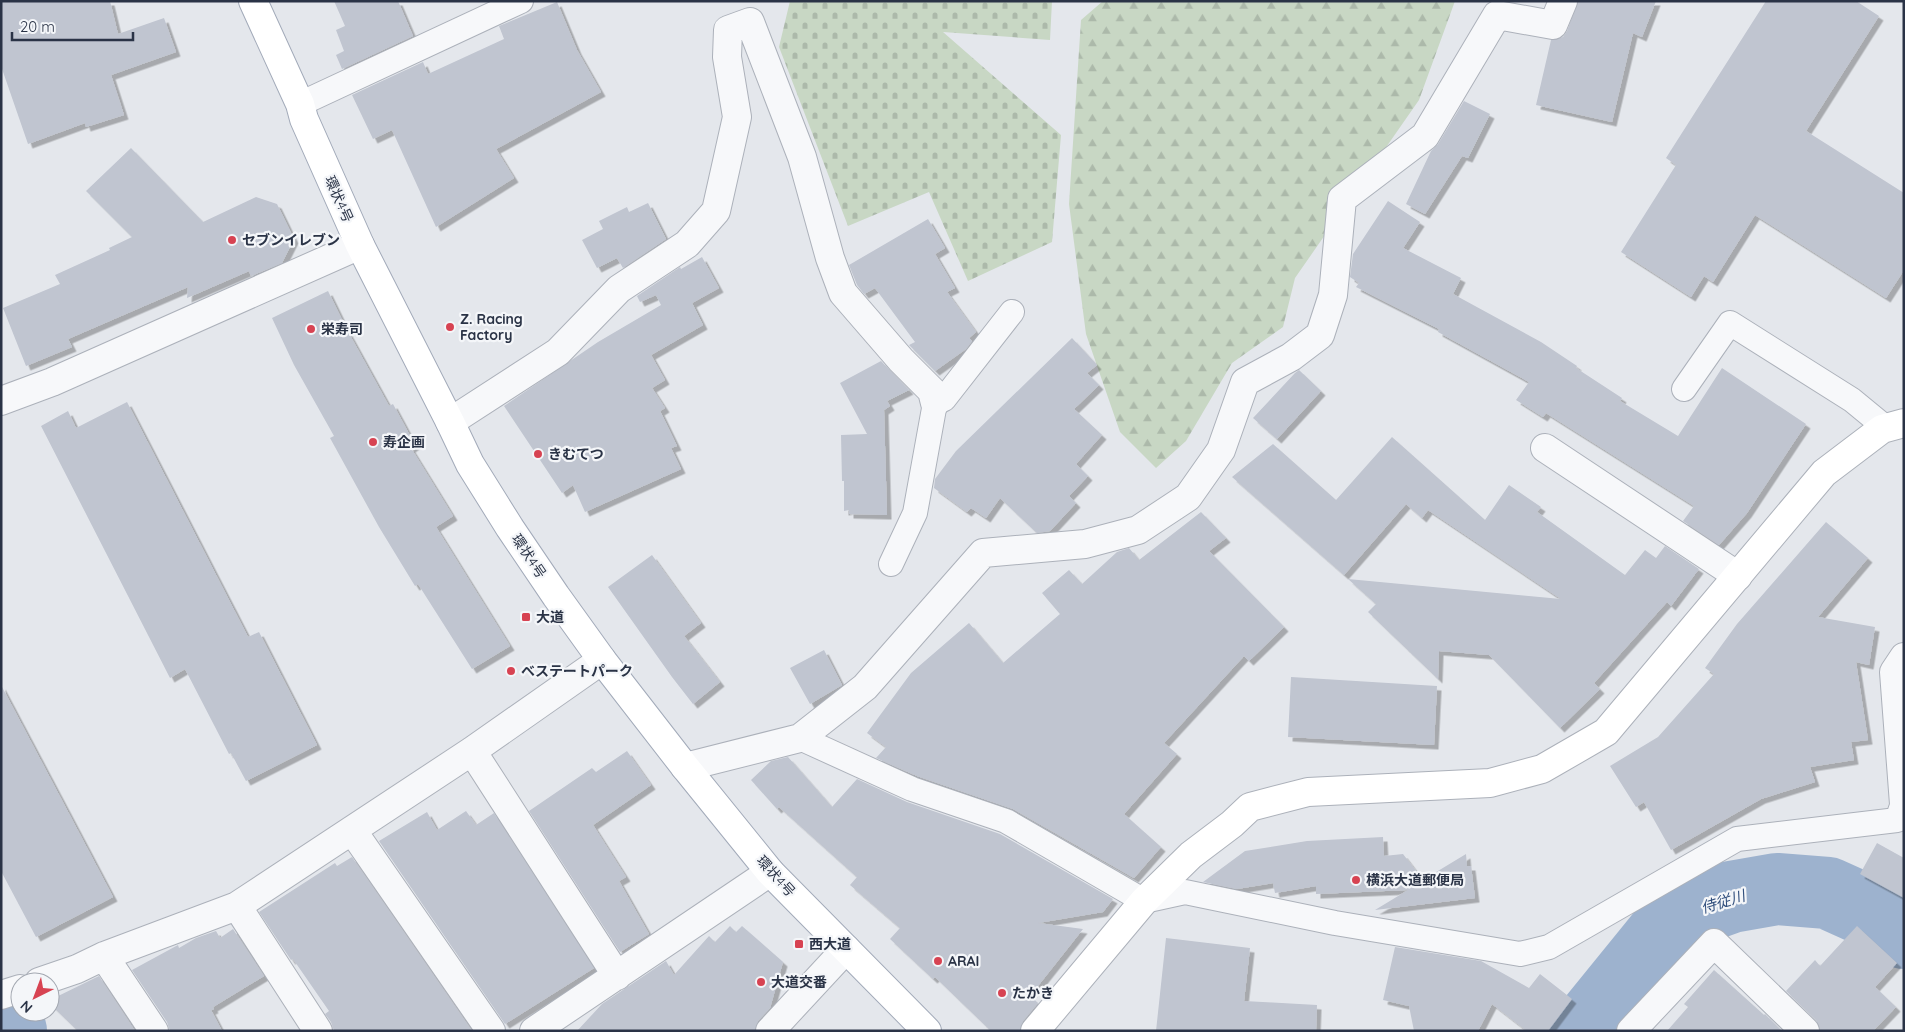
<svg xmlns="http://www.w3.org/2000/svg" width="1905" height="1032" viewBox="0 0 1905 1032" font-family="Quicksand,'Noto Sans JP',sans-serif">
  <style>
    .forest { fill: url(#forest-firs) }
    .cemetery { fill: url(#cemetery-stones) }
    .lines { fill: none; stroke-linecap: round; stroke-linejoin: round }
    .river { stroke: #9db2ce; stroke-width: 72 }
    .building { fill: #c0c5d0; filter: url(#shadow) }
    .lane-casing { stroke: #acb1ba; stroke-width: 26 }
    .street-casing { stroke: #acb1ba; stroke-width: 30 }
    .secondary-casing { stroke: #acb1ba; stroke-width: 30 }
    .primary-casing { stroke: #a2aab9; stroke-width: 30 }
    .lane { stroke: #f7f8fa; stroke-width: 24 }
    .street { stroke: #f7f8fa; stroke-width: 28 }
    .secondary { stroke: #fff; stroke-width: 28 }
    .primary { stroke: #fff; stroke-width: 28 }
    .poi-dot { fill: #d74352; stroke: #f4f6f9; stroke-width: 2 }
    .labels { text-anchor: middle; stroke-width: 4.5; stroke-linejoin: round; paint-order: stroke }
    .street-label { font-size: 14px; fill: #2a3346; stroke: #f4f6f9 }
    .poi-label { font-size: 14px; font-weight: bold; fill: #2a3346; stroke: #f4f6f9; text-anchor: start }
    .water-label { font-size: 15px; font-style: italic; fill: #314f7d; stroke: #f4f6f9 }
  </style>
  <defs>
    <pattern id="forest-firs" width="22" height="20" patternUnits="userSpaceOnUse" patternTransform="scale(1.25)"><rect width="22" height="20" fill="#c8d7c4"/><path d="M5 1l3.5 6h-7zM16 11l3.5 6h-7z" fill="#acb9aa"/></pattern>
    <pattern id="cemetery-stones" width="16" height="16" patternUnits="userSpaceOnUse" patternTransform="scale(1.25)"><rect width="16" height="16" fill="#c8d7c4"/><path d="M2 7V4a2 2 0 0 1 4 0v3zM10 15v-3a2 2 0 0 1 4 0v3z" fill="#acb9aa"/></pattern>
    <filter id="shadow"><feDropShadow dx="4.5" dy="4.5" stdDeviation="0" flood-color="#0004"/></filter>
  </defs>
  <rect width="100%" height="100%" fill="#e4e7ec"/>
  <!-- forest -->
  <path class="forest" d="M1103,1H1455L1419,100L1295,278L1283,327L1232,363L1186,441L1156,468L1120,432L1086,334L1069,204L1081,20Z"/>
  <!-- cemetery -->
  <path class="cemetery" d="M790,1H1052L1050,40L943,32L1061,135L1052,242L968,281L929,192L848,226L779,47Z"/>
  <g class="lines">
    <!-- river -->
    <path class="river" d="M1,1019L11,1031
      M1584,1031L1662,935L1692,911L1731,897L1777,889L1828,893L1888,920L1904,933"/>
  </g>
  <!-- building -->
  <path class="building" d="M1,1H110L118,34L164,18L176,52L111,75L124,115L86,127L85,123L28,144L1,66Z
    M334,1H398L413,36L342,69L336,55L344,51L336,30L345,26Z
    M1578,1H1656L1642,37L1633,33L1612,122L1536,105L1551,40L1563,37L1567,31Z
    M1766,1H1856L1879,16L1806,131L1904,193V270L1886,298L1755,215L1713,282L1704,276L1691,297L1621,252L1676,165L1666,158Z
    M557,2L577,50L601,92L496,149L514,178L436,227L392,130L373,139L352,95L423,62L428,74L504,39L499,26Z
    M1464,101L1490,114L1468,158L1462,156L1425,214L1406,204L1431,151L1438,144Z
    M131,148L203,222L256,197L277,204L294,239L282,263L251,276L249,271L187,298L188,287L68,339L72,347L26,366L3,308L60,284L55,275L110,250L109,248L132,237L86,191Z
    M1388,201L1420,222L1403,248L1461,278L1453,294L1541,342L1577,366L1576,368L1622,398L1620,401L1678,436L1722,368L1806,424L1747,513L1719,545L1683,521L1694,506L1546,413L1543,417L1516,400L1529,382L1438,332L1439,329L1356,287L1359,283L1350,277L1353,254Z
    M648,203L666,239L623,268L617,258L597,268L582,240L603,229L599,221L627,207L629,212Z
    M928,219L945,248L935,254L955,288L947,292L976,332L969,338L972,341L966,349L935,371L909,345L915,342L875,288L864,294L857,285L849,265Z
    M702,257L719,288L692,303L703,325L651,355L665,380L652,388L665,408L660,411L677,446L671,448L681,469L585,512L573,485L562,493L504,406L598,342L661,305L656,295L640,302L637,296L680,267L681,269Z
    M328,291L346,328L389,406L393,404L415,445L411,448L453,516L436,527L510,646L472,669L418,584L415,586L379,527L330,438L334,436L294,365L272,318Z
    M1072,338L1097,365L1087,373L1099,385L1074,409L1102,435L1076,464L1088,476L1069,496L1076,503L1050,531L1037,533L1000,498L986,518L971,508L967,512L934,488L935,479L956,451Z
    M881,361L909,390L887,401L890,406L884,410L887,515L849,514V510L844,511V481H842L841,435L867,434L840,383Z
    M1299,370L1321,391L1277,439L1253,418L1295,373Z
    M127,402L248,637L259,632L317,745L246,781L231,753L229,754L185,669L170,678L41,426L68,411L76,428Z
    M1392,437L1485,520L1509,485L1541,507L1537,512L1625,575L1645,550L1656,558L1665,546L1699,569L1671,606L1667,602L1594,683L1600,689L1560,728L1489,655L1439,651L1438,679L1368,612L1376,604L1348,579L1561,599L1428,510L1422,518L1406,504L1344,575L1232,477L1273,444L1336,500Z
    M1201,512L1226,538L1209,551L1284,627L1249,661L1244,656L1164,743L1177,754L1124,814L1161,847L1134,878L1013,809L917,776L876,758L886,747L867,733L911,673L969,623L1003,663L1060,614L1042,593L1069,570L1082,584L1117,552L1129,548L1139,560Z
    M1826,522L1868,558L1818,617L1875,627L1869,665L1856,662L1868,740L1851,742L1854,760L1810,767L1815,782L1761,799L1671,850L1644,802L1636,807L1610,766L1658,737L1714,674L1705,668L1737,624Z
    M652,555L701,623L684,636L720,682L693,704L672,677L608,587Z
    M824,650L842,685L810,704L790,668Z
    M1291,677L1437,686L1434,745L1288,737Z
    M1,685L113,897L36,937L1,871Z
    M627,751L651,785L593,825L626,877L619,881L649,934L620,952L529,811L592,768L596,772Z
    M788,757L832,807L857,779L907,802L1000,834L1113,899L1103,912L1038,923L1083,929L1030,996L1038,1003L1023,1021L1020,1031H991L935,977L933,979L890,939L900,928L850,885L857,877L779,807L777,809L751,780L771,761Z
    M466,811L476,825L494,813L594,968L505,1024L379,841L427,812L437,830Z
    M1383,837L1384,856L1403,854L1423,880L1466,854L1467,866H1471L1475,898L1375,910L1408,890L1316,894V886L1275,893L1273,883L1237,889L1203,882L1245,851L1307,841Z
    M1877,843L1904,858V898L1860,874Z
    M352,857L472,1031H334L331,1022L325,1014L329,1011L293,959L291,960L259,912L335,863L337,866Z
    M730,926L736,932L742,926L783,962L770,1008L758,1021L755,1031H577L602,1004L666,961L674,975L709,936L715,942Z
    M1857,926L1897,963L1875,987L1896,1007L1873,1031H1820L1816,1020L1786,991L1815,960L1820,966Z
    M233,929L264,976L213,1007L214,1009L211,1010L222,1031H170L167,1022L132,970L178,945L179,948L196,938L216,931L220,938Z
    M1166,938L1250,948L1244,1001L1317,1005L1316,1031H1156Z
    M1395,947L1481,961L1529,988L1540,974L1572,999L1548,1031H1527L1492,1004L1478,1031H1414L1409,1006L1383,1000Z
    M1714,970L1764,1015L1765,1014L1782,1031H1667L1688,1007L1684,1004Z
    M99,976L135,1031H78L50,1004V1000Z"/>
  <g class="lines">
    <!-- lane casing -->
    <g class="lane-casing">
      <path id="lane" d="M300,104L521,1
        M1684,389L1730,323L1852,400L1886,428
        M891,564L915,513L935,403L944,399L1012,312
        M800,738L912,789L1006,821L1144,901L1185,892L1335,923L1520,954L1549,947L1737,839L1897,820L1903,803"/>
    </g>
    <!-- street casing -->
    <g class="street-casing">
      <path id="street" d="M1,401L52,382L360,245
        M450,422L558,352L619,289L687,244L716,211L737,117L727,57L728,30L750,22L802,157L830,258L843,293L901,360L932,391L935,403
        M1545,448L1738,576
        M1904,657L1894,672L1904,804
        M472,751L617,976
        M685,767L800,738L865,687L983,553L1085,544L1138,530L1188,497L1221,450L1245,382L1291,357L1320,335L1333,295L1342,199L1425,136L1497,15L1553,25L1563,1
        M352,830L491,1031
        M237,906L318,1031
        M104,956L154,1031
        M39,982L77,969L104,956L237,906L472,751L602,660
        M1,995L20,989
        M534,1031L770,872
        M770,1031L846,949
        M1631,1031L1714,943L1805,1031"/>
    </g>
    <!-- secondary casing -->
    <g class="secondary-casing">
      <path id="secondary" d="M1035,1031L1144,901L1191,855L1232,824L1250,807L1308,792L1490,783L1542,769L1606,732L1824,473L1882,429L1904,423"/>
    </g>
    <!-- primary casing -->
    <g class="primary-casing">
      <path id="primary" d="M253,1L300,104L304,119L360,245L450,422L470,464L510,528L556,596L602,660L685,767L770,872L927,1031"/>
    </g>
    <!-- lane -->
    <use href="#lane" class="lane"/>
    <!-- street -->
    <use href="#street" class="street"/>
    <!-- secondary -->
    <use href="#secondary" class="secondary"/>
    <!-- primary -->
    <use href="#primary" class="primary"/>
  </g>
  <!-- markers -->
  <g class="poi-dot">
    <circle cx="232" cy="240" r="5"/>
    <circle cx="450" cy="327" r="5"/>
    <circle cx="311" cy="329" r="5"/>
    <circle cx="373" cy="442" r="5"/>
    <circle cx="538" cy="454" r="5"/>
    <rect x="521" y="612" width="10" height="10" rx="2.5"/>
    <circle cx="511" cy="671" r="5"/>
    <circle cx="1356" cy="880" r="5"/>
    <rect x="794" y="939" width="10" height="10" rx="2.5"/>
    <circle cx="938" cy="961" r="5"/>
    <circle cx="761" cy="982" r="5"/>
    <circle cx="1002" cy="993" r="5"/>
  </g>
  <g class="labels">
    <!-- street labels -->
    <g class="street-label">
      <text transform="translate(339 199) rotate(66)" y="5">環状4号</text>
      <text transform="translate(529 556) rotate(56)" y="5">環状4号</text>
      <text transform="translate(776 876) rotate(48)" y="5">環状4号</text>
    </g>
    <!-- poi labels -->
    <g class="poi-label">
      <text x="242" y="245">セブンイレブン</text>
      <text x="460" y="324">Z. Racing<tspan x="460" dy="16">Factory</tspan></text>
      <text x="321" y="334">栄寿司</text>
      <text x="383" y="447">寿企画</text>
      <text x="548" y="459">きむてつ</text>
      <text x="536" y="622">大道</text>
      <text x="521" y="676">べステートパーク</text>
      <text x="1366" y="885">横浜大道郵便局</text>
      <text x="809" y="949">西大道</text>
      <text x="948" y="966">ARAI</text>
      <text x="771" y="987">大道交番</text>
      <text x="1012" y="998">たかき</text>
    </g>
    <!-- water labels -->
    <g class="water-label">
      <text transform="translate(1723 902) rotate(-17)" y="5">侍従川</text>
    </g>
  </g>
  <!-- border -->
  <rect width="1905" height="1032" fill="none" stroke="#2a3346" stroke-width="5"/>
  <!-- north arrow -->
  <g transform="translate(35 997) rotate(222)"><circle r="24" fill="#f4f6f9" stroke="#a3a8b1"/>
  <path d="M0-4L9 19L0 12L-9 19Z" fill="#d74352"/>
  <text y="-8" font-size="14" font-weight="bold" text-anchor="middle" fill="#2a3346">N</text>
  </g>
  <!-- scale -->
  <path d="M12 32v8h121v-8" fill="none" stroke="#2a3346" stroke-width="2.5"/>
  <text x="20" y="32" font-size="15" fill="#2a3346" stroke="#f4f6f9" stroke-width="4" paint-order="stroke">20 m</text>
</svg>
